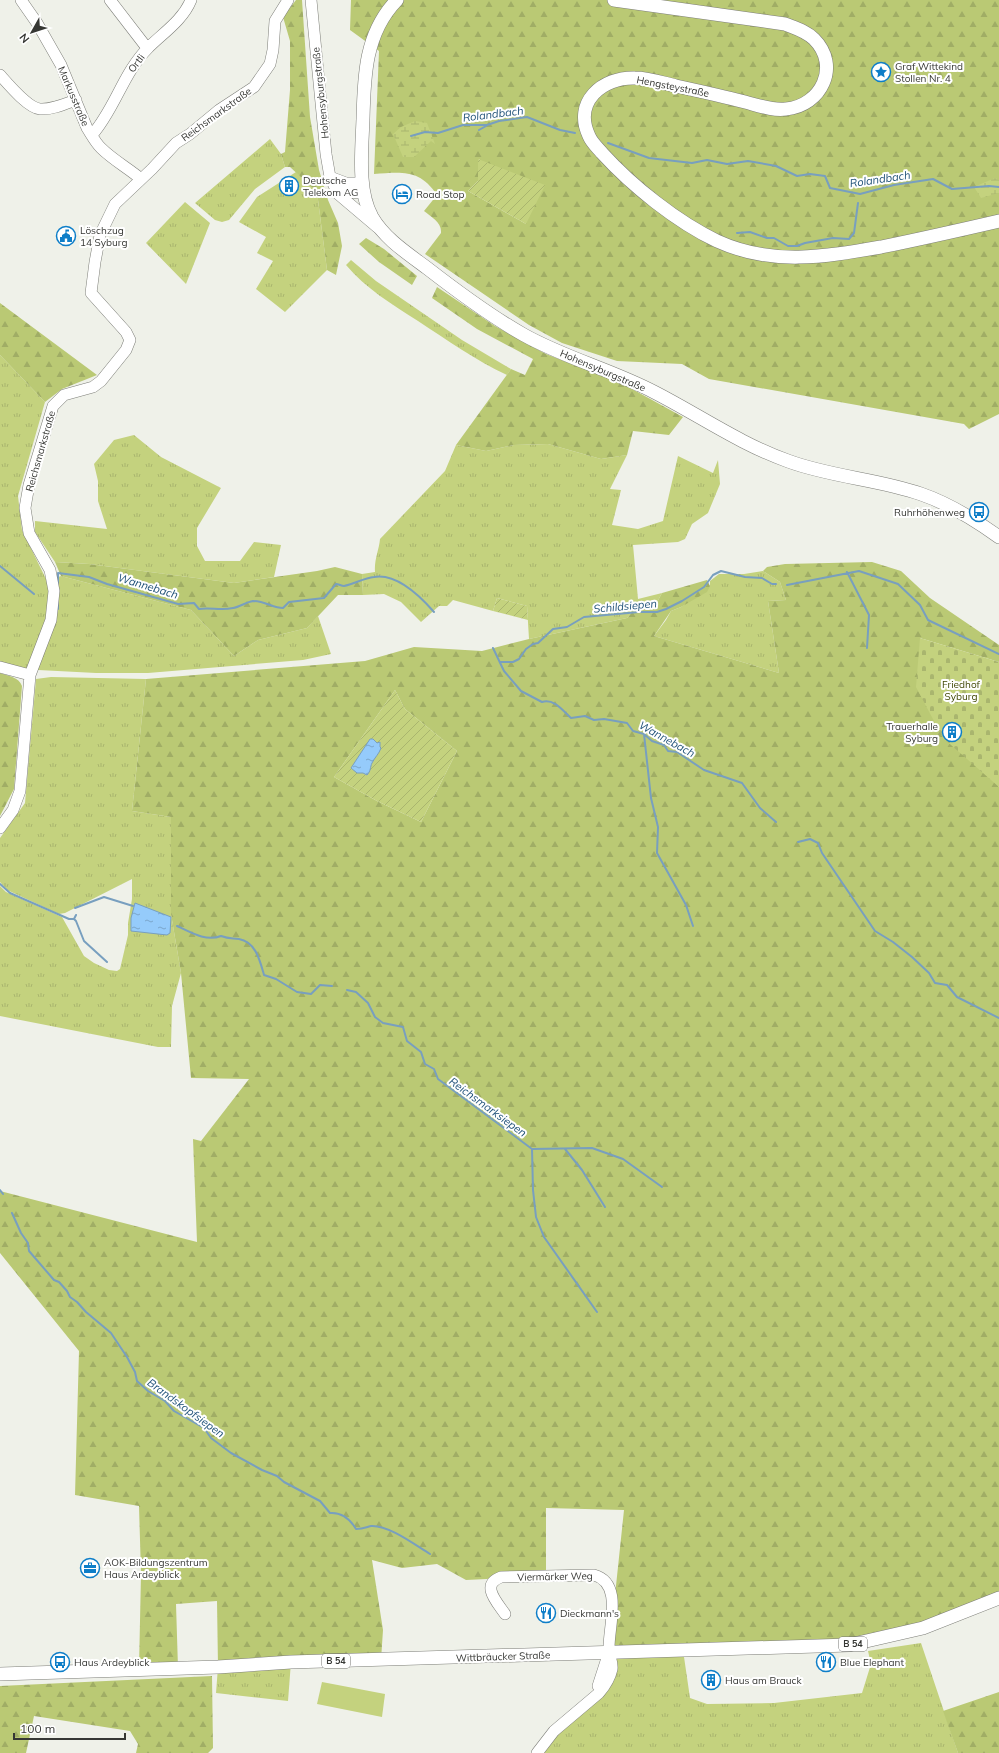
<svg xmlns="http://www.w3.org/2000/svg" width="999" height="1753" viewBox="0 0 999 1753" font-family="Mulish,sans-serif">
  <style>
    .grass { fill: url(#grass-tufts) }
    .forest { fill: url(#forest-firs); fill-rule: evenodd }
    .wetland { fill: url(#wetland-marsh) }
    .cemetery { fill: url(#cemetery-stones) }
    .garden { fill: url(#garden-furrows) }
    .pitch { fill: #c4d27e }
    .water { fill: url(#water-ripples); stroke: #789fbf }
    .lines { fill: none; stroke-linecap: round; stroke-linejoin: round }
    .stream { stroke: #789fbf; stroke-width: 2 }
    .minor-casing { stroke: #7d7e78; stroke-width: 12 }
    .major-casing { stroke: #7d7e78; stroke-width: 14 }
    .minor { stroke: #fff; stroke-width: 11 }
    .major { stroke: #fff; stroke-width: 13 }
    .labels { text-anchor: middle; stroke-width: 4; stroke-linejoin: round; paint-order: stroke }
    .shield { fill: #fff; stroke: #727371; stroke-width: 1 }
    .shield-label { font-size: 9px; font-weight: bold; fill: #363734 }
    .street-label { font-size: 10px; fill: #363734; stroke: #fff }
    .poi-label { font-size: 10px; fill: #363734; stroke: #fff; text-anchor: start }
    .park-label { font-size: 10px; fill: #404805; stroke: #fff }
    .water-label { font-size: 11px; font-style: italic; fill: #215279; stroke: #fff }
  </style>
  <defs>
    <pattern id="grass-tufts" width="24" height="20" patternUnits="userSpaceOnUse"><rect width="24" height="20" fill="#c4d27e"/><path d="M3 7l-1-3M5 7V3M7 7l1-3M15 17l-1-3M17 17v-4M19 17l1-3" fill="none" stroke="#a9b56e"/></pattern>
    <pattern id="forest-firs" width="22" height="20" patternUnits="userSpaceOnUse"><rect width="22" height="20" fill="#bac974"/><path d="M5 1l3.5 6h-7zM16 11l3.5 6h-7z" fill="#a0ad65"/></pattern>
    <pattern id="wetland-marsh" width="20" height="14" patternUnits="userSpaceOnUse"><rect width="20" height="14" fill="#c4d27e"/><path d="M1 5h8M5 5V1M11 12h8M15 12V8" fill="none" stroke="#a9b56e"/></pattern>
    <pattern id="cemetery-stones" width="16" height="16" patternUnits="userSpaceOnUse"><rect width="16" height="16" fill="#c4d27e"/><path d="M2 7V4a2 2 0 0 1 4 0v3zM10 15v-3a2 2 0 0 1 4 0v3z" fill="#a9b56e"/></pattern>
    <pattern id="garden-furrows" width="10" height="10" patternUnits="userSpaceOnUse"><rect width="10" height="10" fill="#c4d27e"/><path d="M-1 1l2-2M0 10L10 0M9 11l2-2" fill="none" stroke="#a9b56e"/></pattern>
    <pattern id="water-ripples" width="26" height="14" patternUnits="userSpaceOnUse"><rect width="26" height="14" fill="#95cbfb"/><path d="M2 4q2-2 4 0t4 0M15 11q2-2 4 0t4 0" fill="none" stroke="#7aa6cc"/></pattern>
  </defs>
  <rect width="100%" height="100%" fill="#eff1e9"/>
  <!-- grass -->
  <path class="grass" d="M270,139L281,154L285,167L255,189L229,220L222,222L215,220L195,203Z
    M296,172L317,192L327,270L285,312L256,289L273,261L257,253L266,237L239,222L257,197Z
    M185,202L210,223L186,284L146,243Z
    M351,260L376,281L462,340L511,369L507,375C475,360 447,340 418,321C393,305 365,288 346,265Z
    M0,355L45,402L18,496L22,530L47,581L61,576L191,610L234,656L258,640L307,628L318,616L331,654L303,660L148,673H96L19,669L0,664Z
    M134,435L161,457L221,488L197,528V546L205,561H240L254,542L281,545L274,577L234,583L89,564L55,562L35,532V521L107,529L98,501V481L94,464L114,440Z
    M548,444L601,459L627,455L610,489L621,490L612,525L638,529L663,521L678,456L713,473L718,460L720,484L708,513L692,524L685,539L678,542L633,545L638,599L662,593L654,608L634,610L627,618L529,639L527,606L497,598L493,611L453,600L447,606H439L421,622L401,602L384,594L363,595L362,574L375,572C374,560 379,550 380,539L445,471L456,445L486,451L514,445Z
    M763,571L780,582L786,600L768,601L779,673L654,636L666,620L671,611L681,607L710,586V581L719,574H744Z
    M51,677L146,679L132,811L171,817V914L181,973L172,1006L171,1047H158L0,1016V886L6,892L62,917L84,956L94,963L109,970L117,971L120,969L128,935V923L132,899V879L65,913L59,914L7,890L0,882V838L25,803L36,679Z
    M921,1643L958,1753H537L594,1696L609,1652L683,1650L690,1698L707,1704L774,1703L862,1693L871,1664L868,1651Z
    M291,1662L288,1701L216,1693L218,1667Z"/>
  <!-- forest -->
  <path class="forest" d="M296,0H302L310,117L319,170L328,200L338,223L342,246L336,275L327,270L317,192L290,167H285L281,154L285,152L290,90V41L283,17Z
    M351,0H999V414L969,429L964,424L709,379L682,364L617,361L562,343L529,325L425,254L441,233C442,222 431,217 424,211L437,195C420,169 402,172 374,174L379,51L350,30ZM479,159L526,224L468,191L478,181Z
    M366,238L384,249L417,276L412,285L379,262L359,244Z
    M437,287L495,326L546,354L623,384L683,417L669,435L633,431L627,455L601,459L548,444L514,445L486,451L456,445L511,369L525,375L533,359L477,329L432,298Z
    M0,303L97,375L62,389L45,402L0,355Z
    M55,562L89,564L234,583L317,571L335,567L362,574L363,595H338L307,628L258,640L234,656L191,610L61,576Z
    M872,562L901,571L930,598L999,645V662L920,638L999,787V1598L849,1645L609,1652L624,1510L546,1508V1571L487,1579L466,1580L437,1564L402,1568L372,1560L383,1630L381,1660L218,1667L217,1601L176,1604L178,1668H139L141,1574L139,1506L75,1495L79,1351L0,1253V1191L197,1242L193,1139L201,1141L249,1079L191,1078L181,973L171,914V817L132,811L146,679L365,661L414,647L482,651L529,639L627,618L634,610L654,608L662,593L707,580L710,586L707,592L681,607L671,611L654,636L779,673L768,601L786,600L780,582L763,571L767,567L785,564ZM395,690L405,709L457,751L421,822L377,801L334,777Z
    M0,673C8,676 19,677 22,686L14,789L0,816Z
    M212,1676L213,1748L208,1753H136L138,1744L130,1731L34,1716L26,1753H0V1686Z
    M999,1692V1753H958L943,1711Z"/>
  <!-- wetland -->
  <path class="wetland" d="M415,121L427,123L435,144L431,141L414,157H403L393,134L401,127Z
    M995,178L999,180V193L981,198L974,187Z"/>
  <!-- cemetery -->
  <path class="cemetery" d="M920,638L999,662V787L943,738L916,687Z"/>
  <!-- garden -->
  <path class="garden" d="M478,159L545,185L526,224L468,191L478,181Z
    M497,598L527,606L528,620L493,611Z
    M395,690L405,709L457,751L421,822L377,801L334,777Z"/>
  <!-- pitch -->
  <path class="pitch" d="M322,1682L385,1694L382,1717L317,1704Z"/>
  <!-- water -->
  <path class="water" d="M370,739H373L377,743L380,742V747L381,748C379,754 375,757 372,763C370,767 371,771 367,775L363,773H357L351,768Z
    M135,903L171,917L170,933L167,935L131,931V918Z"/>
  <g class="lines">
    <!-- stream -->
    <path class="stream" d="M479,130L486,126
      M411,136L425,132L438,133L463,125H487L499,121L527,117L560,130L575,133
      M608,143L649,158L692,163L707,160L727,164L748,161L776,166L797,176L810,174L825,176L830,188L860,194L894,185L933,179L952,189L989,186L999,187
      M737,233L750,232L767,238H774L788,246H797L805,243L833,238L849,239L854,233L858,203
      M0,566L34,594
      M847,572L869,615L867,648
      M787,585L859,571L898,584L920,605L928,620L999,654
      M58,609V573L89,577L107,584L178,604L194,603L199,609C210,607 221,611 233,608C240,607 246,602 253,601C265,601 273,608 283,608L289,602L324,598L336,584C339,584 341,586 344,586C354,584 364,578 374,577C397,573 420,596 434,612
      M493,648L504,671L521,691L542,702C554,698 563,711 571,718L585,716L594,720L604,719L627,723L633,731L644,734L652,741L664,745L668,751L677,752L704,770L742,783L760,808L776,822
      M500,662H513L519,659L526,649L533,644L538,643L553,629L567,627L584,617L639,612H657L666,609L682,601L704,587L713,575L721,571L745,577L762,578L772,584H776
      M644,734L651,798L658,827L657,853L686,905L693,926
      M798,842L810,839L818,843L822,853L875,931L893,942L912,957L929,973L935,983L947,985L957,997L999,1018
      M0,884L10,893L69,919H74L76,915
      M75,908L104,897L133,906
      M74,919L76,921L84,941L107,962
      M177,926C190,932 206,942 221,936C229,939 232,938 239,939C256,942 260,961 264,975L276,979L297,992L311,994L320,985L332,986
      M347,990L356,992L368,1003L375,1017L383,1023L403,1027L407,1041L421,1052L425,1064L434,1069L438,1079L532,1149
      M532,1149L533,1190L536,1217L544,1237L597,1312
      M532,1149L592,1148L623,1159L662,1187
      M565,1149L582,1170L605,1207
      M0,1190L3,1194
      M12,1213L21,1233L28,1243L29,1251L54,1280L59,1282L67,1291L70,1297L77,1302L86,1312L111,1333L127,1357L135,1372L137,1381L148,1391L165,1401L174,1411L204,1428L211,1438L231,1453L262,1470L277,1476L284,1482L320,1501L330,1513C342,1512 350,1519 356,1529C364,1529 366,1527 371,1526C389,1525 415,1545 430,1554"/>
    <!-- minor casing -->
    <g class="minor-casing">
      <path id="minor" d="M21,0L37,23L61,65L87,128C91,134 95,142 101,148C113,160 128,168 141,179
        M110,0L147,48
        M311,0L326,154L330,177L338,194L377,227
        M0,75C8,84 28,108 40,109C51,110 65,104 76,100
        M92,135C115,109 123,73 148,48C163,33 183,20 191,0
        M330,177L346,183H362
        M334,185L345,192L363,193
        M0,667L30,675
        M0,828L13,810L20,791L30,675L51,620L54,591L50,570L29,533L25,508L29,485L53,406L64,395L93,387L101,381L126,350L130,340L126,332L91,293L95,262L100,235L115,204L152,169L176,143L190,134L219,110L254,87L270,64L273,50L275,21L288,0
        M505,1614C497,1602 480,1585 501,1577L594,1575C624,1583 608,1628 609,1650C609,1656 613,1662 612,1669C610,1678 605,1686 599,1693L554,1731L537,1753
        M598,1686L609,1652"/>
    </g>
    <!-- major casing -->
    <g class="major-casing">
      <path id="major" d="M397,0C365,33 364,76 363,119C362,149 357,190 372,217C385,239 407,253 427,268C458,292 490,316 524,335C565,358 612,370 654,392C699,415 740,444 788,461C831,477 878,479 921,494C950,504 974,519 999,537
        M614,0L785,24C795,28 806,31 814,39C841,66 821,106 786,109C773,111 757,105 745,102C722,96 699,91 676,86C663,83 649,78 635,78C602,77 573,102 589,136C592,143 597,147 602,153C632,186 677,222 717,241C772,266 824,257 881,247C920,239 960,230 999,221
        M0,1674L218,1667L291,1662L849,1645L923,1628L999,1598"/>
    </g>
    <!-- minor -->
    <use href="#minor" class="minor"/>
    <!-- major -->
    <use href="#major" class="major"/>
  </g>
  <!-- icons -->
  <defs>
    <g id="sight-ring" transform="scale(1)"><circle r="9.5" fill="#fff" stroke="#0e7ec8" stroke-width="1.5"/><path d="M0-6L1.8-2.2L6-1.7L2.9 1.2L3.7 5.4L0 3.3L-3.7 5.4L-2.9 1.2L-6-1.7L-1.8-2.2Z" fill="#0e7ec8"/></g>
    <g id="building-ring" transform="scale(1)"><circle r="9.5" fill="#fff" stroke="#0e7ec8" stroke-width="1.5"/><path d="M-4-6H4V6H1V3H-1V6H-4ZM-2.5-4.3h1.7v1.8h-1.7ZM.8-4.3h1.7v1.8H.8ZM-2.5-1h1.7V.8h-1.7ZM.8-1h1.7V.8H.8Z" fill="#0e7ec8"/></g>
    <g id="hotel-ring" transform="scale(1)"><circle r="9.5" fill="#fff" stroke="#0e7ec8" stroke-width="1.5"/><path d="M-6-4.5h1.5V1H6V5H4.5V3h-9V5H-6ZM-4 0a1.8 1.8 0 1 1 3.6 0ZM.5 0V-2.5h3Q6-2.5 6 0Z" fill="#0e7ec8"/></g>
    <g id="civic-ring" transform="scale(1)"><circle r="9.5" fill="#fff" stroke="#0e7ec8" stroke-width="1.5"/><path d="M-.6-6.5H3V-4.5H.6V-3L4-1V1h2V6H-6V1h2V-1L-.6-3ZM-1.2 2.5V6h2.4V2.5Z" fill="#0e7ec8"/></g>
    <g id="bus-ring" transform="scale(1)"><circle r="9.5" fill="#fff" stroke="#0e7ec8" stroke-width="1.5"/><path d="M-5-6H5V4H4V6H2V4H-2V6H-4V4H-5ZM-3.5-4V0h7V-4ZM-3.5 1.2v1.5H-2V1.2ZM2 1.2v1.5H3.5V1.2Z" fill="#0e7ec8"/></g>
    <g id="office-ring" transform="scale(1)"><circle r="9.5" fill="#fff" stroke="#0e7ec8" stroke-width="1.5"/><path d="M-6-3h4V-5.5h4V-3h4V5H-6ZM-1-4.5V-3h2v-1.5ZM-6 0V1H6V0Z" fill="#0e7ec8"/></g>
    <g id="restaurant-ring" transform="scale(1)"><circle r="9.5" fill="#fff" stroke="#0e7ec8" stroke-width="1.5"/><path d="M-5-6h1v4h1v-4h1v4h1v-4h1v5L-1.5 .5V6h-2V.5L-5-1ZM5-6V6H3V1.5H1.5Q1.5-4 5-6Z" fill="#0e7ec8"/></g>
  </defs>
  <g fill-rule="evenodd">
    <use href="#sight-ring" x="881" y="72"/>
    <use href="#building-ring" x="289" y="186"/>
    <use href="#hotel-ring" x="402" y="194"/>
    <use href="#civic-ring" x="66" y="236"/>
    <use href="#bus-ring" x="979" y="512"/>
    <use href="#building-ring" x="952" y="732"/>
    <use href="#office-ring" x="90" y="1568"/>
    <use href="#restaurant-ring" x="546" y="1613"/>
    <use href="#bus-ring" x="60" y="1662"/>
    <use href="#restaurant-ring" x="826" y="1662"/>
    <use href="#building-ring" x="711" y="1680"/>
  </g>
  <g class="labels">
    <!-- shield labels -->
    <g class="shield">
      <rect x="839" y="1637" width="28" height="14" rx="3"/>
      <rect x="322" y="1654" width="28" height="14" rx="3"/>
    </g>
    <g class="shield-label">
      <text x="853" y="1647">B 54</text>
      <text x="336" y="1664">B 54</text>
    </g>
    <!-- street labels -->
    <g class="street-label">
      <text transform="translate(136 63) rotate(-53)" y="4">Ortli</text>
      <text transform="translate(673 86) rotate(11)" y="4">Hengsteystraße</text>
      <text transform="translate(320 93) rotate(-96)" y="4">Hohensyburgstraße</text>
      <text transform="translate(74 96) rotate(67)" y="4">Markusstraße</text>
      <text transform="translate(216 114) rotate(-36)" y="4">Reichsmarkstraße</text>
      <text transform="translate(603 370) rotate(23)" y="4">Hohensyburgstraße</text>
      <text transform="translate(40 451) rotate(-74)" y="4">Reichsmarkstraße</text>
      <text transform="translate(555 1576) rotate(-1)" y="4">Viermärker Weg</text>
      <text transform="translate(503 1656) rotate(-2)" y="4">Wittbräucker Straße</text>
    </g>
    <!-- poi labels -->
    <g class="poi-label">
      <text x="895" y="70">Graf Wittekind<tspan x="895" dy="12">Stollen Nr. 4</tspan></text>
      <text x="303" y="184">Deutsche<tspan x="303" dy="12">Telekom AG</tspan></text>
      <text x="416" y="198">Road Stop</text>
      <text x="80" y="234">Löschzug<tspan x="80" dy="12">14 Syburg</tspan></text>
      <text x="965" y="516" text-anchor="end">Ruhrhöhenweg</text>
      <text x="938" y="730" text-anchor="end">Trauerhalle<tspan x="938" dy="12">Syburg</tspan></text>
      <text x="104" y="1566">AOK-Bildungszentrum<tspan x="104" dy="12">Haus Ardeyblick</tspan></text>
      <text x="560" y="1617">Dieckmann's</text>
      <text x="74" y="1666">Haus Ardeyblick</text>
      <text x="840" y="1666">Blue Elephant</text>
      <text x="725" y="1684">Haus am Brauck</text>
    </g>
    <!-- park labels -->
    <g class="park-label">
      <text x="961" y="688">Friedhof<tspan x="961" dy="12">Syburg</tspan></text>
    </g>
    <!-- water labels -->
    <g class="water-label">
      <text transform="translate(493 114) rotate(-7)" y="4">Rolandbach</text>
      <text transform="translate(880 179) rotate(-8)" y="4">Rolandbach</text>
      <text transform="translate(148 586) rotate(17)" y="4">Wannebach</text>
      <text transform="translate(625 606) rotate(-5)" y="4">Schildsiepen</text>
      <text transform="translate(667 739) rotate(29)" y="4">Wannebach</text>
      <text transform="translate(488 1107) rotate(36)" y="4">Reichsmarksiepen</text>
      <text transform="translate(186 1408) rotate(36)" y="4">Brandskopfsiepen</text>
    </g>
  </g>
  <!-- north arrow -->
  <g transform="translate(32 32) rotate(231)" stroke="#ffffff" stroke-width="3" paint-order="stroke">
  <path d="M0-3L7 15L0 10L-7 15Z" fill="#363734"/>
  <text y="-6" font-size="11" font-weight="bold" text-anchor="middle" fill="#363734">N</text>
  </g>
  <!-- scale -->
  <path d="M14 1733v6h111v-6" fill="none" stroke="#363734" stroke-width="2"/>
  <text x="20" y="1733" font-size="12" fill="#363734" stroke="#ffffff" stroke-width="3" paint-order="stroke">100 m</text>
</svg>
